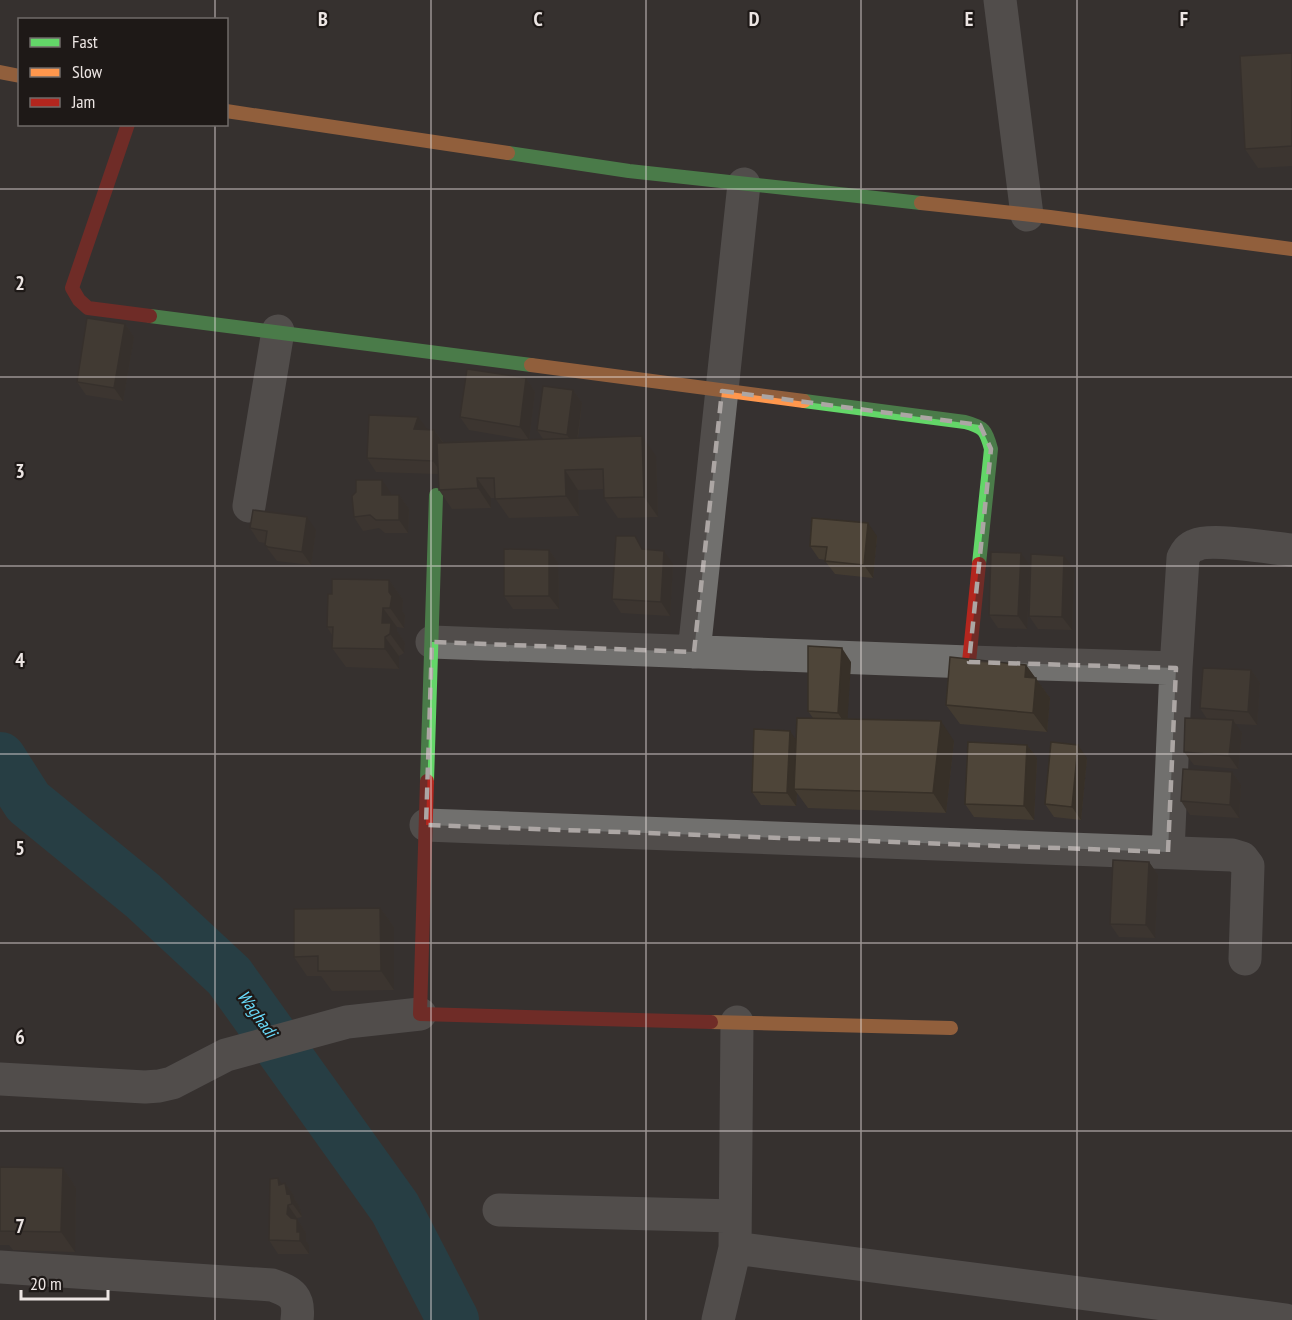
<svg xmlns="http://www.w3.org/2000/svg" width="1292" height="1320" viewBox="0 0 1292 1320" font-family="'PT Sans Narrow',sans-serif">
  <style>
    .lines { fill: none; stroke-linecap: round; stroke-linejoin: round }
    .river { stroke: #154f5e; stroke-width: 52 }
    .street { stroke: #71706e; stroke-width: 33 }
    .fast { stroke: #63d668; stroke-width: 14 }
    .slow { stroke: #ff974d; stroke-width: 14 }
    .jam { stroke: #b3261e; stroke-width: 14 }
    .wall { fill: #433b31 }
    .shaded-wall { fill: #373028 }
    .building { fill: #4e4539; stroke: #373028; stroke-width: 1.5 }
    .marked { fill: none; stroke: #aca6a4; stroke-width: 4.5; stroke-dasharray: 12 8; stroke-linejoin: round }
    .grid { fill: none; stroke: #ece5e3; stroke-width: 1.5; stroke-opacity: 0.55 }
    .labels { text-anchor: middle; stroke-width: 4.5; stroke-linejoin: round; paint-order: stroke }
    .water-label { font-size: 18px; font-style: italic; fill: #68dafa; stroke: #1e1917 }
    .grid-label { font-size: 20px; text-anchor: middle; font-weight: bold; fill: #ece5e3; stroke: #1e1917; stroke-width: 4.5; stroke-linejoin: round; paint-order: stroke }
  </style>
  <rect width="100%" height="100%" fill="#363130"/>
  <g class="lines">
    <!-- river -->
    <path class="river" d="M0,758L28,802L143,896L229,976L395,1208L453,1320"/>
    <!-- street -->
    <path class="street" d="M1000,0L1027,215
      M249,506L278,331
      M432,642L969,662L1176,668
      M694,652L744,184
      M426,825L1232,855L1242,858L1248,866L1245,959
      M1168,852L1176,668L1183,558C1186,552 1189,547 1196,545C1211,538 1272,548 1292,550
      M0,1079L145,1087L159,1086L172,1083L226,1055L347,1022L420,1014
      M499,1210L735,1216
      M735,1248L1286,1320
      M0,1267L272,1285C292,1292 300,1297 297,1320
      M718,1320L735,1248L737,1022"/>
    <!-- fast -->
    <path class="fast" d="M508,153L629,171L921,203
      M150,316L531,365
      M804,401L965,422C984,427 986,430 991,449L979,564
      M427,781L436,495"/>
    <!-- slow -->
    <path class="slow" d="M0,72L20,76
      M226,111L508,153
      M921,203L1050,217L1292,249
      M531,365L804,401
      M711,1022L951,1028"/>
    <!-- jam -->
    <path class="jam" d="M128,124L72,288L79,300L88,308L150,316
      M969,662L979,564
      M427,781L420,1014L711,1022"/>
  </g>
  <!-- wall -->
  <path class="wall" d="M1292,53V166L1258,168L1245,149Z
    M125,324L134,337L123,401L86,395L77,382Z
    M526,378L535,392L529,440L543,439L537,430L573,390L582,403L578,438L656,456L658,517L618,518L604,498V489L578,490L579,516L509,518L495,498H491V508L452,509L439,490L438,474L376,472L367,458L418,417L427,430H434L443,442L527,440L469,430L460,417Z
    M391,493V495H399L409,509L408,533H385L379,528L363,531L354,517Z
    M250,528L316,530L311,565L277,561L265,545L266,543L259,542Z
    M877,536L873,578L835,574L825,561L826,560L819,559L810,546Z
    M644,549L673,564L670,616L621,613L612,599Z
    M549,550L558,563L559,609H513L504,596Z
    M1030,566L1027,629L998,628L989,615Z
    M1074,569L1072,630L1038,629L1029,616Z
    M389,580L403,600L402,611L405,615L404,628L397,627V631L405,643L404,653L399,656V669L346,667L332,648V635L327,627L332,594Z
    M851,662L847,719L954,741L946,813L808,808L797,793L796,806L761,805L752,792L813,718L808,711Z
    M1026,665L1050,698L1047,732L960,724L946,705Z
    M1251,670L1260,683L1257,725L1235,724L1242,733L1238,769L1194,765L1184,752L1207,719L1200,708Z
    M1027,745L1037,758L1034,820L974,817L965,804Z
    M1087,758L1081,820L1054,817L1045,804Z
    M1232,772L1241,785L1239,818L1190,815L1181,801Z
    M1149,862L1158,875L1155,938L1119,937L1110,924Z
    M380,908L394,927V990L332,991L321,976H307L294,957Z
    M0,1167L63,1168L76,1188L75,1252L13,1250L9,1245H0Z
    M285,1183L294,1196L295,1200L299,1206L302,1217L297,1218V1219L306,1233V1241L309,1245V1254H278L269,1240L282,1184Z"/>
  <!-- shaded-wall -->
  <path class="shaded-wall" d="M125,324L134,337L123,401L114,388Z
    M526,378L535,392L529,440L520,427Z
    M573,390L582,403L576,448L567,435Z
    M418,417L428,430L414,429Z
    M434,430L443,443L442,474L433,461Z
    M642,436L656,456L658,517L644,497Z
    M565,470L578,490L579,516L566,496Z
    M477,478L491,498V508L478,488Z
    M382,480L391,493V508L382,495Z
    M399,495L409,509L408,533L399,520Z
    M307,517L316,530L311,565L302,552Z
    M868,523L877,536L873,578L864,565Z
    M549,550L558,563L559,609L549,596Z
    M664,551L673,564L670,616L661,602Z
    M1021,553L1030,566L1027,629L1018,616Z
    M1064,556L1074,569L1072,630L1062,617Z
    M389,580L403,600L402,611L405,615L404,628L390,608L389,592Z
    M383,608L397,627V631L405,643L404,653L382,623Z
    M385,637L399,656V669L385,649Z
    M842,648L851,662L847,727L838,713Z
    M1026,665L1050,698L1047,732L1033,713L1025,677Z
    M1251,670L1260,683L1257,725L1248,712Z
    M1233,720L1242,733L1238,769L1229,756Z
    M941,721L954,741L946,813L933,793Z
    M790,731L799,744L794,789L797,793L796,806L787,793Z
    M1027,745L1037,758L1034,820L1024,806Z
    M1078,745L1087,758L1081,820L1072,807Z
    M1232,772L1241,785L1239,818L1230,805Z
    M1149,862L1158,875L1155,938L1146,925Z
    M380,908L394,927V990L381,971Z
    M63,1168L76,1188L75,1252L61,1232Z
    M278,1178L286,1190L285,1183L294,1196L295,1200L299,1206L302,1217L279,1185Z
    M288,1205L297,1218L296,1227L287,1214Z
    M297,1219L306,1233V1241L309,1245V1254L300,1241L297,1232Z"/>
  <!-- building -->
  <path class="building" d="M1292,53V146L1245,149L1240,56Z
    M87,318L125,324L114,388L77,382Z
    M467,369L526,378L520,427L460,417Z
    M543,386L573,390L567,435L537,430Z
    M369,415L418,417L414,429L434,430L433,461L367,458Z
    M642,436L644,497L604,498L603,469L565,470L566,496L495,499L494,478H477L478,488L439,490L437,443Z
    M356,480H382V495H399V520H376L370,515L354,517L352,496L356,492Z
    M253,510L307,517L302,552L268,547L265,545L267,531L250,528Z
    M812,518L868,523L864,565L825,561L827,547L810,546Z
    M616,536H635L642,549L664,551L661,602L612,599Z
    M504,549L549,550V596H504Z
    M991,552L1021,553L1018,616L989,615Z
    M1031,554L1064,556L1062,617L1029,616Z
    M332,579L389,580V592L392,596L390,608H383L382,623H391L390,634L385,637V649L332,648L333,627H327L328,594H332Z
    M808,646L842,648L838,713L808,711Z
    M950,657L1026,665L1025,677L1036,678L1033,713L946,705Z
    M1203,668L1251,670L1248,712L1200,708Z
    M797,718L941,721L933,793L794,789Z
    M1185,718L1233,720L1229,756L1184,752Z
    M754,729L790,731L787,793L752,792Z
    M968,742L1027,745L1024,806L965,804Z
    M1051,742L1078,745L1072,807L1045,804Z
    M1183,769L1232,772L1230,805L1181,801Z
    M1113,860L1149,862L1146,925L1110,924Z
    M380,908L381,971H318V956L294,957V909Z
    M0,1167L63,1168L61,1232L0,1231Z
    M278,1178L279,1185L285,1183L287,1194L290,1193L292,1204L288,1205L287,1214L291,1218L297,1219V1232H300V1241L269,1240L270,1179Z"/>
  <!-- marked area -->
  <path d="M0 0H1292V1320H0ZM722,391L980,425L991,449L969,662L1176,668L1168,852L426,825L432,642L694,652Z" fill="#363130" fill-opacity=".55" fill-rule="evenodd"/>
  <path class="marked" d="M722,391L980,425L991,449L969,662L1176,668L1168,852L426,825L432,642L694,652Z"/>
  <!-- grid -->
  <path class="grid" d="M215,0V20M431,0V1320M646,0V1320M861,0V1320M1077,0V1320M215,124V1320M0,189H1292M0,377H1292M0,566H1292M0,754H1292M0,943H1292M0,1131H1292"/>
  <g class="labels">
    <!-- water labels -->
    <g class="water-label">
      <text transform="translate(257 1014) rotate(54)" y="6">Waghadi</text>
    </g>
  </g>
  <g class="grid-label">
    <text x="323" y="26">B</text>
    <text x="538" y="26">C</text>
    <text x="754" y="26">D</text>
    <text x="969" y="26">E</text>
    <text x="1184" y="26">F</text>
    <text x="20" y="290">2</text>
    <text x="20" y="478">3</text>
    <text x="20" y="667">4</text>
    <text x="20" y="855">5</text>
    <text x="20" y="1044">6</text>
    <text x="20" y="1233">7</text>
  </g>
  <!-- legend -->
  <rect x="18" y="18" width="210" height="108" fill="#1e1917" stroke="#706b69" stroke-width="1.5"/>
  <rect x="30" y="38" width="30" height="9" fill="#63d668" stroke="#706b69" stroke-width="1.5"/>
  <text x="72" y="48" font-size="18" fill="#ece5e3">Fast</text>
  <rect x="30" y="68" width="30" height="9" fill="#ff974d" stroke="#706b69" stroke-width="1.5"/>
  <text x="72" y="78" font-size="18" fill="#ece5e3">Slow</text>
  <rect x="30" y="98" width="30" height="9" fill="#b3261e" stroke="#706b69" stroke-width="1.5"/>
  <text x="72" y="108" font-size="18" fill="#ece5e3">Jam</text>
  <!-- scale -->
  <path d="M21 1290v9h87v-9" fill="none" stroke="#ece5e3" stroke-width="3"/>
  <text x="30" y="1290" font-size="18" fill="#ece5e3" stroke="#1e1917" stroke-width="4.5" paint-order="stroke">20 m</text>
</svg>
